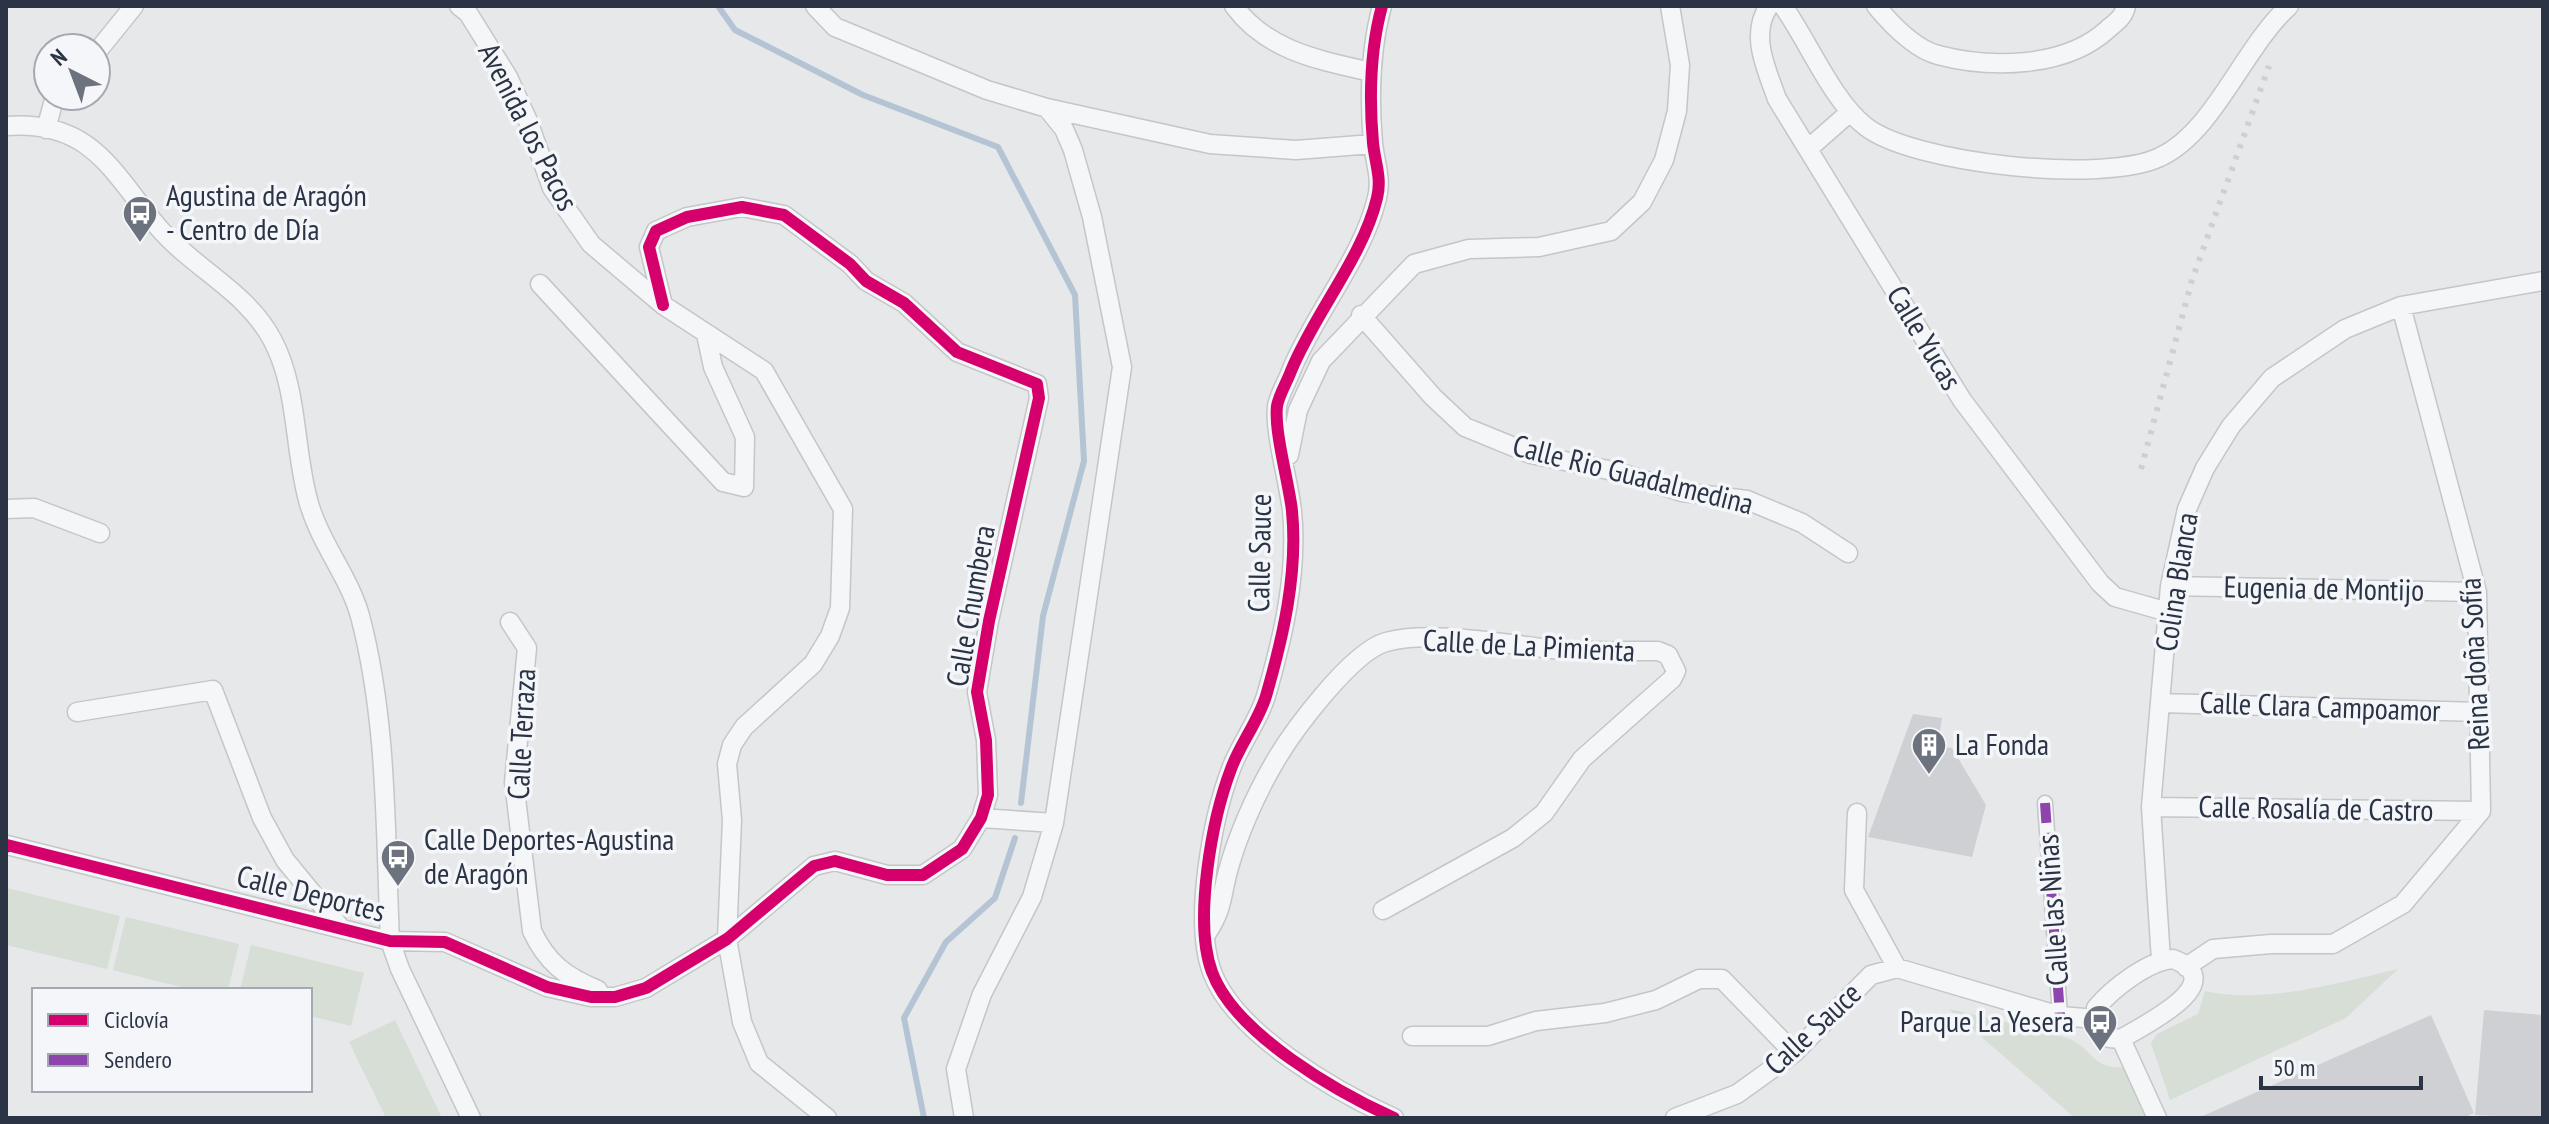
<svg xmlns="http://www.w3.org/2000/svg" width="2549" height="1124" viewBox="0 0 2549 1124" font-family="'PT Sans Narrow',sans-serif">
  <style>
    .green { fill: #d6ded6 }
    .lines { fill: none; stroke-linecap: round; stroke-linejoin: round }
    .stream { stroke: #b4c4d5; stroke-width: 6 }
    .building { fill: #ced0d3 }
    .pedestrian-casing { stroke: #c4c6c8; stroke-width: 17 }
    .minor-casing { stroke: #c4c6c8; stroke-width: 21 }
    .pedestrian { stroke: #f5f6f7; stroke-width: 14 }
    .minor { stroke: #f5f6f7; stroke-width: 18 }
    .rail { stroke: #cecfd2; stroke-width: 6; stroke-dasharray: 4 8; stroke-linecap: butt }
    .quiet { stroke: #8e44ad; stroke-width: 10; stroke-dasharray: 20 10; stroke-linecap: butt }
    .cycleway-casing { stroke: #f4f6f9; stroke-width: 17 }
    .cycleway { stroke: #d6006c; stroke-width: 12 }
    .labels { text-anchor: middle; stroke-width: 7; stroke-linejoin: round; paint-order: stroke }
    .street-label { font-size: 30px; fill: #2b3445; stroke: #f4f6f9 }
    .poi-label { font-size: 30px; fill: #2b3445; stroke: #f4f6f9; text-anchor: start }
  </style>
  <rect width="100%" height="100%" fill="#e6e8ea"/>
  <!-- green -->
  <path class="green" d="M7,888L120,916L107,969L6,945Z
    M126,917L239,944L228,990H193L113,970Z
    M251,945L364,973L351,1026L310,1016V990H240Z
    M2398,969L2346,1018L2170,1100L2151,1043L2157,1034L2198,1014L2205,991C2264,1005 2341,982 2398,969Z
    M1949,1009C1969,1014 2066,1034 2076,1042C2098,1058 2095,1069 2129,1067L2149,1118H2075Z
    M395,1020L442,1118H386L349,1042Z"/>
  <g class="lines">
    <!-- stream -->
    <path class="stream" d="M718,6L735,30L863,95L998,147L1075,295L1084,461L1043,616L1021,803
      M924,1118L904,1018L946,942L995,898L1015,838"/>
  </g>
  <!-- building -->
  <path class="building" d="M1913,714L1942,718L1938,746L1952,748L1986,805L1972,857L1868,837Z
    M2484,1010L2543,1015V1118L2475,1115Z
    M2431,1015L2474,1113L2463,1118H2198Z"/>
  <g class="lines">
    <!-- pedestrian casing -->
    <g class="pedestrian-casing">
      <path id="pedestrian" d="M2045,803L2060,1016"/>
    </g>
    <!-- minor casing -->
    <g class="minor-casing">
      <path id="minor" d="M459,6L468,13L508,77L528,121L552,188L591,244L663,305L764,371L843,509L840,608L830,636L813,664L744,727L732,745L727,764L732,820L727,939L742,1022L759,1063L827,1118
        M815,6L835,27L987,90L1047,108L1064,129L1073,150L1092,217L1122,367L1054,823L1032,897L982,994L956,1069L964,1118
        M1234,6C1267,51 1319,60 1371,72
        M1382,6C1370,50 1369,97 1373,143C1375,163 1382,178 1377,198C1363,257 1314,314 1291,371C1287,382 1279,395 1277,406C1274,432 1289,483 1292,511C1298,574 1283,637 1266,696C1258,722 1240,744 1231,769C1212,819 1193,921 1212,972C1235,1034 1337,1092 1394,1118
        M1769,6C1749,35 1767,70 1777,99L1962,400L2100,583L2115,597L2168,612
        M1783,6C1808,41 1832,100 1865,126C1912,164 2105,184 2160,157C2214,132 2243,48 2289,6
        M1876,6C1891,24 1915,49 1938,55C1991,69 2066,68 2108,29C2116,22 2124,17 2126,6
        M96,53L134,6
        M1047,108L1210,144L1296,150L1373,144
        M6,126C92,120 112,172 158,227C194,269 247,291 273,341C298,389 294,449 308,500C319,542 349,576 360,616C388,722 385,833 390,941L400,969L471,1118
        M46,129L55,96
        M1808,149L1850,112
        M540,284L723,482L744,487L745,437L713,367L706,334
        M1361,315L1433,397L1465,427L1531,454L1618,472L1682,492L1747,500L1802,523L1848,553
        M1289,455L1298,410L1321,361L1414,264L1469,249L1539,247L1611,231L1642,202L1664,160L1677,111L1680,65L1670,6
        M6,509L34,508L100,533
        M2170,586L2477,592
        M510,622L527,648L514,782L532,931C547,963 566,977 598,990
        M2160,703L2479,712
        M77,712L213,690L262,818L285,860L340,927
        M2151,807L2481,811
        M1857,813L1854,890L1897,968
        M981,818L1054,823
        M7,845L390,941L445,942L547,987L591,997H615L646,988L727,939L814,866L835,861L887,875H923L962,849L981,818L988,795L986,740L977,692L989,621L1039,398L1037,384L957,352L904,303L866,281L850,264L784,215L742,207L687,217L656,231L649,247L663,305
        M1207,933C1223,909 1221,897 1228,871C1237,837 1255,796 1273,765C1291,733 1351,652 1386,642C1431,629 1514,646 1561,650C1593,652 1626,651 1658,651L1668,655L1676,671L1672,679L1582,759L1544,813L1513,838L1383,910
        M2173,959C2234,982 2142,1026 2121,1039L2109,1038L2100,1030L2096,1008C2113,988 2148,961 2173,959Z
        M2161,960L2151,807L2170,586L2187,509L2205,468L2231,426L2272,378L2345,329L2401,306L2543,281
        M2186,967L2213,949L2271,944H2333L2403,904L2481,811L2477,592L2401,306
        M1412,1036H1488L1536,1021L1605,1013L1656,1000L1699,979H1722L1794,1053
        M2121,1039L2157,1118
        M1675,1118L1737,1094L1794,1053L1871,975L1897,968L2060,1016L2096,1019"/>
    </g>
    <!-- pedestrian -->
    <use href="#pedestrian" class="pedestrian"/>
    <!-- minor -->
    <use href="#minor" class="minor"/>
    <!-- rail -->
    <path class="rail" d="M2141,469L2192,280L2269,66"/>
    <!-- quiet -->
    <path class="quiet" d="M2045,803L2060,1016"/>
    <!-- cycleway casing -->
    <g class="cycleway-casing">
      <path id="cycleway" d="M1382,6C1370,50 1369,97 1373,143C1375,163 1382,178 1377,198C1363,257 1314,314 1291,371C1287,382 1279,395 1277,406C1274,432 1289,483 1292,511C1298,574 1283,637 1266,696C1258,722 1240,744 1231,769C1212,819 1193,921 1212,972C1235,1034 1337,1092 1394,1118
        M6,847L7,845L390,941L445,942L547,987L591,997H615L646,988L727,939L814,866L835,861L887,875H923L962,849L981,818L988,795L986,740L977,692L989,621L1039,398L1037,384L957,352L904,303L866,281L850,264L784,215L742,207L687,217L656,231L649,247L663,305"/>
    </g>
    <!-- cycleway -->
    <use href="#cycleway" class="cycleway"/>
  </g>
  <!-- icons -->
  <defs>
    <g id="bus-pin" transform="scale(1.8)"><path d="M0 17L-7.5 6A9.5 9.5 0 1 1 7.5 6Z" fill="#6c737f" stroke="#f4f6f9"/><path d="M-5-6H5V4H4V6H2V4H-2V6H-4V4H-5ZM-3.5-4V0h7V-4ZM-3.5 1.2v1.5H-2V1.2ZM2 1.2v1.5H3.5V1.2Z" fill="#fff"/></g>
    <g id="building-pin" transform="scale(1.8)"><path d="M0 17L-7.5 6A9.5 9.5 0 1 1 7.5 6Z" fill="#6c737f" stroke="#f4f6f9"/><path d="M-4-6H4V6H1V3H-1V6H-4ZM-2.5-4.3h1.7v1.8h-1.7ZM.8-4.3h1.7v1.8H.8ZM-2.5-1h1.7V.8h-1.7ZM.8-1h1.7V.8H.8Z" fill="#fff"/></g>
  </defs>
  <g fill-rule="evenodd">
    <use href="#bus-pin" x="140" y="213"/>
    <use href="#building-pin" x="1929" y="745"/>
    <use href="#bus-pin" x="398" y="857"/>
    <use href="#bus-pin" x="2100" y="1022"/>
  </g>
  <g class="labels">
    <!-- street labels -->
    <g class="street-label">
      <text transform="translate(528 127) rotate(63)" y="10">Avenida los Pacos</text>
      <text transform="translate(1924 338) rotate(59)" y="10">Calle Yucas</text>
      <text transform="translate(1633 475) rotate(14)" y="10">Calle Rio Guadalmedina</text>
      <text transform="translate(1260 553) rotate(-89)" y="10">Calle Sauce</text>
      <text transform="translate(2177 582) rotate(-81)" y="10">Colina Blanca</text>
      <text transform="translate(2324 589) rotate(1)" y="10">Eugenia de Montijo</text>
      <text transform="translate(971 606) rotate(-80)" y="10">Calle Chumbera</text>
      <text transform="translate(1529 646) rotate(3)" y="10">Calle de La Pimienta</text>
      <text transform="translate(2475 664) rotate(-93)" y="10">Reina doña Sofía</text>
      <text transform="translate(2320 707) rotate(2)" y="10">Calle Clara Campoamor</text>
      <text transform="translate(522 734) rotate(-87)" y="10">Calle Terraza</text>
      <text transform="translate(2316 809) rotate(1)" y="10">Calle Rosalía de Castro</text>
      <text transform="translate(311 894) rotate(14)" y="10">Calle Deportes</text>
      <text transform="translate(2053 910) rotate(-94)" y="10">Calle las Niñas</text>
      <text transform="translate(1813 1029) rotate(-43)" y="10">Calle Sauce</text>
    </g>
    <!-- poi labels -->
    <g class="poi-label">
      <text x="166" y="206">Agustina de Aragón<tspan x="166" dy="34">- Centro de Día</tspan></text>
      <text x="1955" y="755">La Fonda</text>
      <text x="424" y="850">Calle Deportes-Agustina<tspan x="424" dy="34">de Aragón</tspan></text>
      <text x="2074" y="1032" text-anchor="end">Parque La Yesera</text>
    </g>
  </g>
  <!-- border -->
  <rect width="2549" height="1124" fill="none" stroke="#2b3445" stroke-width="16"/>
  <!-- legend -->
  <rect x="32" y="988" width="280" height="104" fill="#f4f6f9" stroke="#a4a8b1" stroke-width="2"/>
  <rect x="48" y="1014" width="40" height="12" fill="#d6006c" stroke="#a4a8b1" stroke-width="2"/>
  <text x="104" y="1028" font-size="24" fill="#2b3445">Ciclovía</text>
  <rect x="48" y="1054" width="40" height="12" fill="#8e44ad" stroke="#a4a8b1" stroke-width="2"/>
  <text x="104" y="1068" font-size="24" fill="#2b3445">Sendero</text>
  <!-- north arrow -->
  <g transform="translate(72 72) rotate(318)"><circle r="38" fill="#f4f6f9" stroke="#a4a8b1" stroke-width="2"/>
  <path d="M0-6L14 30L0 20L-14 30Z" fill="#6c737f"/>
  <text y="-12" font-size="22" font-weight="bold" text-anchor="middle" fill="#2b3445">N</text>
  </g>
  <!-- scale -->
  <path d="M2261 1076v12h160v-12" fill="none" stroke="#2b3445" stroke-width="4"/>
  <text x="2273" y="1076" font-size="24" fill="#2b3445" stroke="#f4f6f9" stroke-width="6" paint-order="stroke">50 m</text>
</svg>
